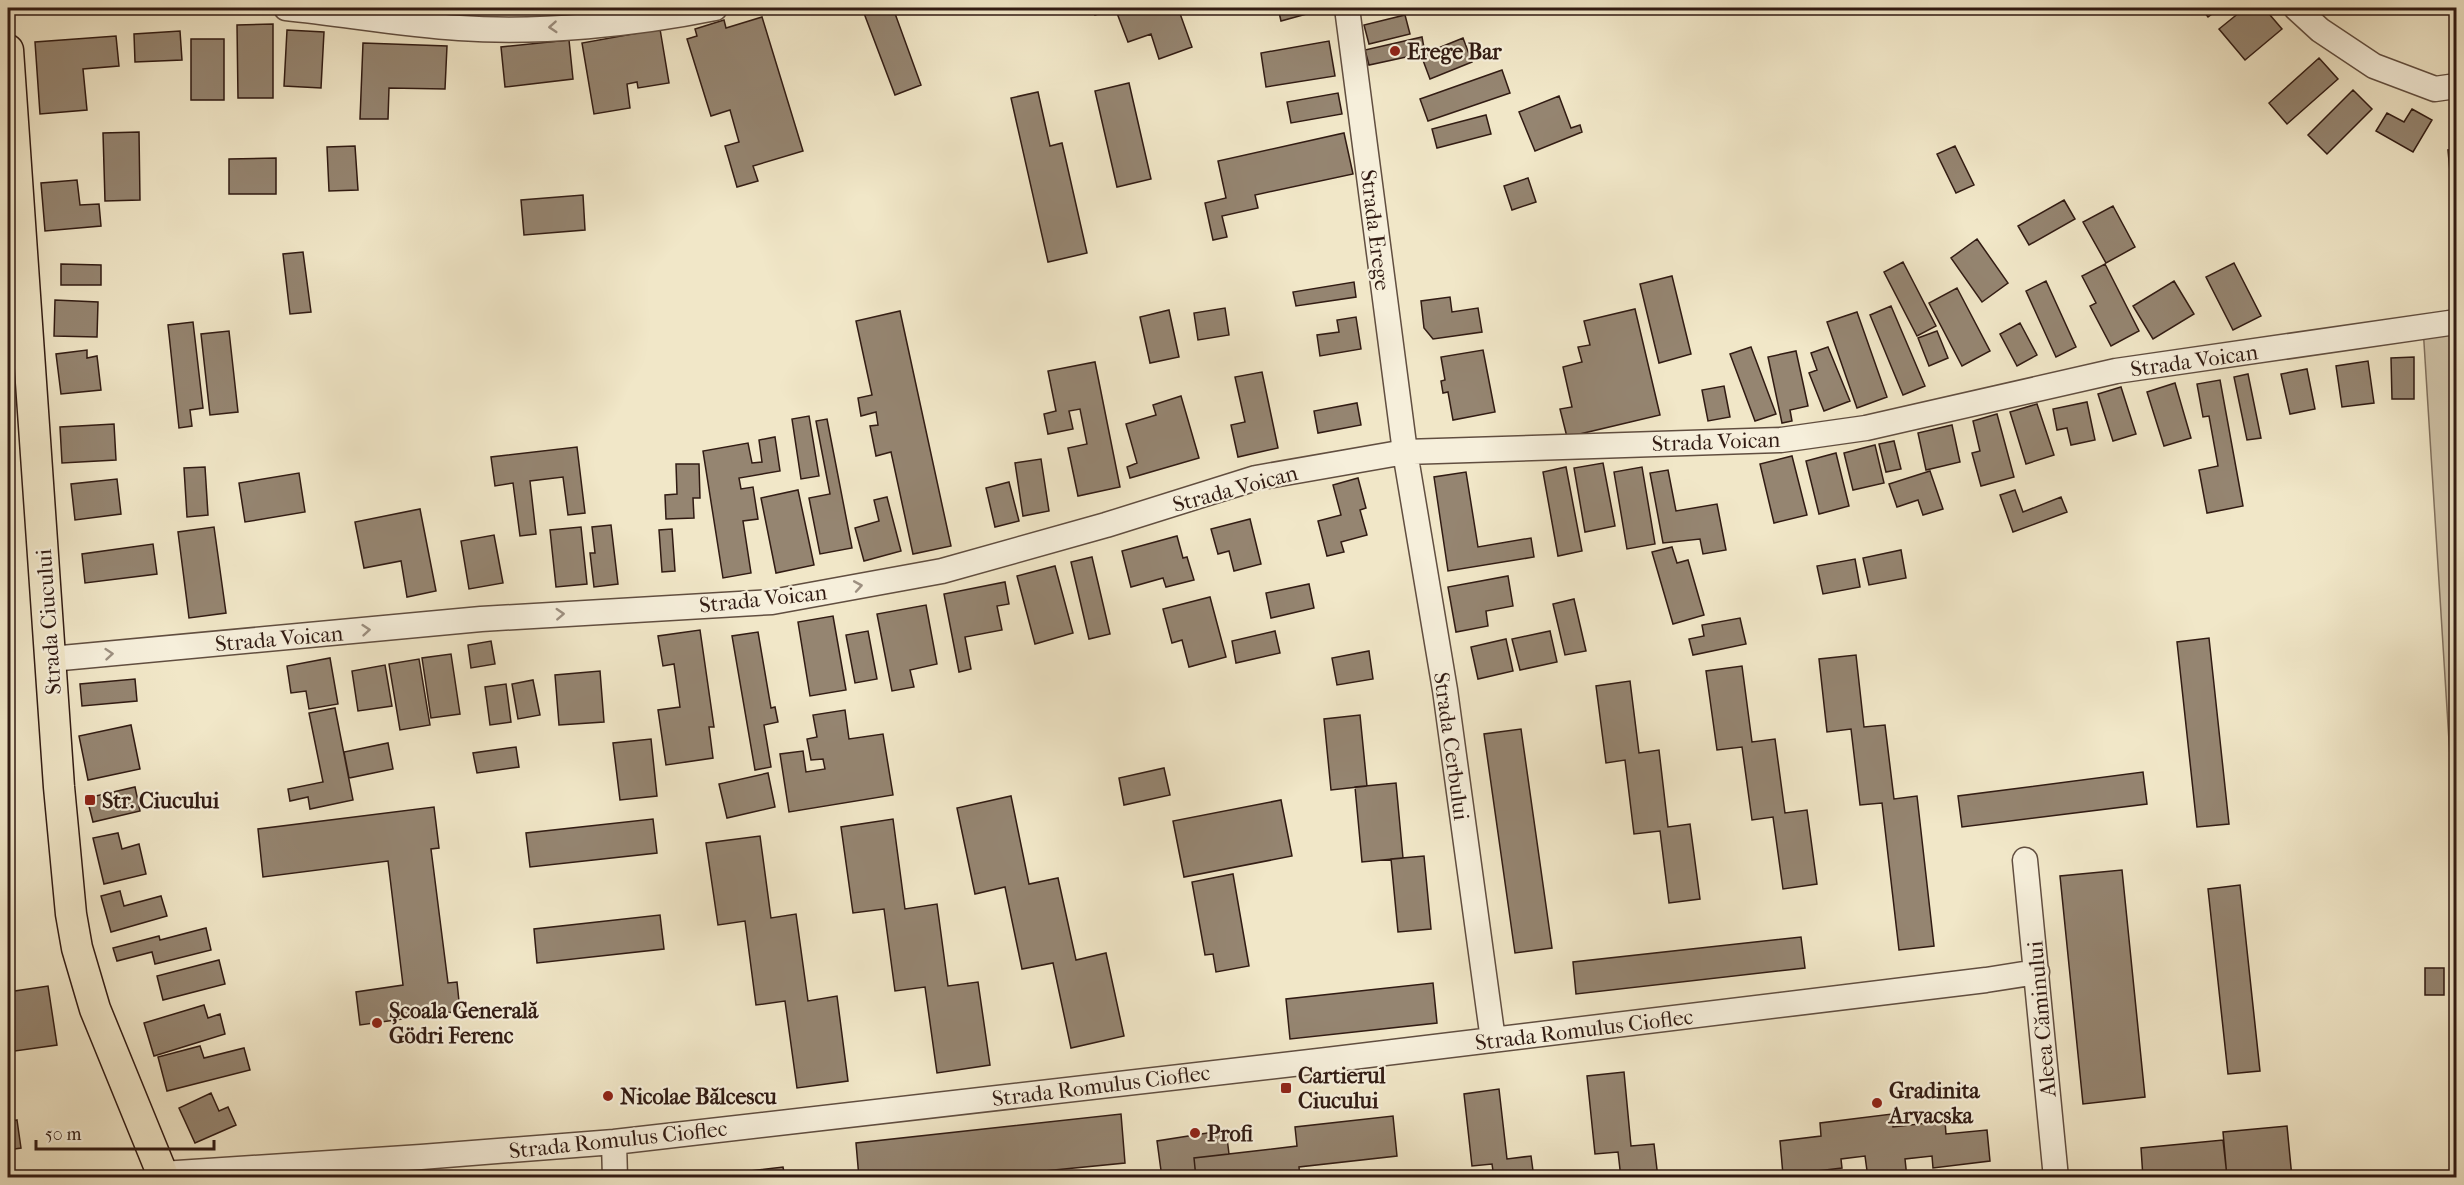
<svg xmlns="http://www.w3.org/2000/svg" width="2464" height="1185" viewBox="0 0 2464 1185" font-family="'IM FELL French Canon',serif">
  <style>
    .green { fill: #d0c4a9; stroke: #80705e; stroke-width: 1.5 }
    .building { fill: #958571; stroke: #311b13; stroke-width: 1.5 }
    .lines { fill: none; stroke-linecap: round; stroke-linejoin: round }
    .minor-casing { stroke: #614e40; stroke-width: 27 }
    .major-casing { stroke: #311b13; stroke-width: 33 }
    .minor { stroke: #f6efdb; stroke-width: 24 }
    .major { stroke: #f1e7c8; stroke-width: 30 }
    .oneway { stroke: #9d9081 }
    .poi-dot { fill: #8f2418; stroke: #f6efdb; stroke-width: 2 }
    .labels { text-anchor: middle; stroke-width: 4.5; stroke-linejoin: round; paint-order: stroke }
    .poi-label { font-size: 22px; font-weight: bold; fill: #311b13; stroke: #f6efdb; text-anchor: start }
    .street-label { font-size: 22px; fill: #311b13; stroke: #f6efdb }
  </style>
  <rect width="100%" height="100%" fill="#f1e7c8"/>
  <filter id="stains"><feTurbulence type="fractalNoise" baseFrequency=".00333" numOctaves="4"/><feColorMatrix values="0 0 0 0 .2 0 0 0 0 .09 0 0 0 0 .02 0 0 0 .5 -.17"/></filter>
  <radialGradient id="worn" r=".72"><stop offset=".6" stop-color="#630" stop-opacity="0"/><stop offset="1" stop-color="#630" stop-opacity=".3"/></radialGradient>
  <!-- green -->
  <path class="green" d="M2456,322V852L2423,327Z"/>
  <!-- building -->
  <path class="building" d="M862,8H893L921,85L895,95Z
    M1092,8H1178L1192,47L1159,59L1151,34L1128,42L1115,8L1095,15Z
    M1278,8H1325V9L1281,21Z
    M2201,8H2220L2208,17Z
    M2245,8H2264L2282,29L2245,60L2219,29Z
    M1405,15L1410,34L1369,44L1364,25Z
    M762,17L803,151L753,166L758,181L737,187L725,146L739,142L730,110L711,116L687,39L697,36L695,29L724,20L726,28Z
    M273,24V98H238L237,25Z
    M660,29L669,83L638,88L637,82L627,84L630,108L594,114L582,43Z
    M287,30L324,32L321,88L284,86Z
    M180,31L182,60L135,62L134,34Z
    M116,36L119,66L83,69L87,110L40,114L35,42Z
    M1422,37L1425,53L1369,65L1365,50Z
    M1463,38L1472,62L1430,79L1421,55Z
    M191,39H224V100H191Z
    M569,40L573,79L505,87L501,47Z
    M1329,41L1335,76L1266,87L1261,53Z
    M363,43L447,46L445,89L389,88L388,119H360Z
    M2319,58L2338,79L2287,124L2269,103Z
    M1502,70L1510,93L1428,121L1420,99Z
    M1129,83L1151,179L1117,187L1095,91Z
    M2353,90L2372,109L2327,154L2308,135Z
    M1038,92L1050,146L1062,143L1087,253L1048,262L1011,98Z
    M1338,93L1342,114L1291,123L1287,102Z
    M1559,96L1571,128L1580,125L1582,132L1535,151L1519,112Z
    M2412,109L2432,120L2413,152L2376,131L2387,113L2404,122Z
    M1486,115L1491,134L1437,148L1432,129Z
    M139,132L140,200L105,201L103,133Z
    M1344,133L1353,174L1255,195L1258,208L1222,216L1227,237L1213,240L1205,203L1226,198L1218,161Z
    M355,146L358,190L329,191L327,147Z
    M1955,146L1974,185L1956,193L1937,154Z
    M2456,149V172H2450L2448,150Z
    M276,158V194H229V159Z
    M1528,178L1536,202L1512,210L1504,186Z
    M77,180L80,205L99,204L101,226L45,231L41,183Z
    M583,195L585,230L524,235L521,200Z
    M2064,200L2075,219L2029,245L2018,226Z
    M2113,206L2135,247L2106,263L2083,222Z
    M1977,239L2008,283L1982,302L1951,258Z
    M303,252L311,312L290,314L283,254Z
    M1903,262L1936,326L1917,336L1884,272Z
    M2234,263L2261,316L2233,330L2206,277Z
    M61,264L101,265V285H61Z
    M2105,264L2139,331L2111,346L2090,306L2096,303L2082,276Z
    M1672,276L1691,354L1659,363L1640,284Z
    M2046,281L2076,347L2056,357L2026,291Z
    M2174,281L2194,314L2153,339L2133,306Z
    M1354,282L1356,297L1296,306L1293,292Z
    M1957,288L1990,351L1962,366L1929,303Z
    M1450,297L1452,312L1478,308L1482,332L1433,339L1424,328L1421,301Z
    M55,300L98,302L97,337L54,336Z
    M1891,306L1925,386L1903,395L1870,315Z
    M1225,308L1229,335L1198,340L1194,313Z
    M1635,309L1660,415L1567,437L1560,409L1572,407L1563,367L1582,362L1578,347L1590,345L1584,321Z
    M1169,310L1179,357L1150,363L1140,317Z
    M900,311L951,546L913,554L891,452L876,456L870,426L878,425L876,412L861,416L858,398L872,395L856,321Z
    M1857,312L1887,397L1857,408L1827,322Z
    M1356,317L1361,349L1320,356L1317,335L1339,332L1337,320Z
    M193,322L203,408L190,410L192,426L179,428L168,325Z
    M2020,323L2037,355L2017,366L2000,334Z
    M229,331L238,412L210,415L201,334Z
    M1937,331L1948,358L1929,366L1918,338Z
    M1751,347L1776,414L1755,421L1730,354Z
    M1828,347L1850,401L1824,411L1809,373L1817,370L1811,353Z
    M87,350V358L97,356L101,390L61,394L56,354Z
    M1483,350L1495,412L1453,420L1448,392L1443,393L1441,381L1445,380L1441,357Z
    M1796,351L1808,406L1790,410L1792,421L1782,423L1768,357Z
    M2414,357V399H2392L2391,358Z
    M2368,361L2374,403L2342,407L2336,366Z
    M1095,362L1120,487L1078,496L1068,448L1087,444L1080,409L1069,411L1073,429L1048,434L1044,414L1056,411L1048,371Z
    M2307,369L2315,409L2290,414L2281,374Z
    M1262,372L1278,448L1238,457L1231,425L1245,422L1235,377Z
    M2248,374L2261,438L2247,440L2234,377Z
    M2220,380L2243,506L2207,513L2199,470L2218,466L2209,416L2203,417L2197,384Z
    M2175,383L2191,438L2164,446L2147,392Z
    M1724,386L1730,417L1708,421L1702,390Z
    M2121,387L2136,434L2113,441L2098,394Z
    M1181,396L1199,458L1130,478L1127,467L1137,463L1126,424L1156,415L1153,405Z
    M2087,402L2095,440L2071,445L2067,428L2057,430L2053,409Z
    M1357,403L1361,425L1318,433L1314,411Z
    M2037,404L2054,455L2026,464L2010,412Z
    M1997,414L2014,477L1981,486L1972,453L1980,451L1973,421Z
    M809,416L819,476L801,479L792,419Z
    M827,419L852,548L820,554L809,498L830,494L816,421Z
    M114,424L116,460L62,463L60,427Z
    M1952,425L1960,462L1926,470L1918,433Z
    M775,437L780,471L739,478L741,489L753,487L758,519L743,521L751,573L723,578L703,451L748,443L752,463L762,462L759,440Z
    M1894,441L1901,469L1886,472L1879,444Z
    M1875,445L1884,483L1853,490L1844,453Z
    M577,447L585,513L568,515L563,477L530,481L536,534L520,536L513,483L495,486L491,457Z
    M1836,453L1849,506L1819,514L1806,461Z
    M1792,456L1807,515L1774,523L1760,464Z
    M1041,459L1049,511L1023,516L1015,463Z
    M1603,463L1615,526L1585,532L1574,468Z
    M676,464H699L700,498H693L694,518L666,519L665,495L677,494Z
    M205,467L208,515L187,517L184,468Z
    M1566,467L1582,551L1558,556L1543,472Z
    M1642,467L1655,544L1627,549L1614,472Z
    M1668,470L1676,511L1717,504L1726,550L1703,554L1700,539L1663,543L1650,473Z
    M1930,471L1943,509L1923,515L1918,500L1897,507L1889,484Z
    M1466,472L1478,547L1531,538L1534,557L1448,571L1434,477Z
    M299,473L305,512L245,522L239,483Z
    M1358,478L1366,508L1360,510L1367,535L1341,542L1344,552L1327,556L1318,521L1341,515L1333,485Z
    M117,479L121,514L75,520L71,484Z
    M1009,482L1019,521L995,527L986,488Z
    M798,490L814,565L776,573L761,498Z
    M2015,490L2023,512L2061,497L2067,512L2013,532L2000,495Z
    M887,497L901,551L864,561L855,528L879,521L874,500Z
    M420,509L436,591L407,597L401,561L364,568L355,522Z
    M1250,519L1261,564L1234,571L1229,551L1218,554L1211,529Z
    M611,525L618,584L594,587L590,553H595L592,527Z
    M214,527L226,613L189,618L178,532Z
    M581,527L587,584L556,587L550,530Z
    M672,529L675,571L662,572L659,530Z
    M494,535L503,583L469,589L461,541Z
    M1177,536L1183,558L1187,557L1194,580L1166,587L1163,578L1131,587L1122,551Z
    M153,544L157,574L85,583L82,554Z
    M1672,547L1677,563L1688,560L1704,615L1673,624L1652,552Z
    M1901,550L1906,578L1869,585L1863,558Z
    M1092,557L1110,634L1089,639L1071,562Z
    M1855,559L1860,587L1823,594L1817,566Z
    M1055,566L1073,633L1035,644L1017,576Z
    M1508,576L1513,606L1486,611L1488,626L1456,632L1448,587Z
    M1005,582L1009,604L997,606L1002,630L965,637L971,669L959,672L944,594Z
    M1309,584L1314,608L1271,618L1266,593Z
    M1210,597L1226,657L1189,667L1182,640L1172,643L1163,609Z
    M1574,599L1586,651L1565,655L1553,604Z
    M926,605L937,664L910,670L914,687L892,691L877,614Z
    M833,616L846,690L810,696L798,622Z
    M1740,618L1746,644L1693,655L1689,639L1704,636L1702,625Z
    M8,623L12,659H8Z
    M700,630L714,727H709L713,758L666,765L658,710L680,707L674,664L663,666L658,636Z
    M868,631L877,679L855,683L846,635Z
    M1275,631L1280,653L1236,663L1232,641Z
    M1550,631L1557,662L1520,670L1512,639Z
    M758,632L771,708L775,707L778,722L764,725L771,767L755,770L732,636Z
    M2209,638L2229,824L2197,827L2177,642Z
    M1506,639L1513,671L1478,679L1471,647Z
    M491,641L495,664L471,668L468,645Z
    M1369,651L1373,679L1337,685L1332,658Z
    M451,654L460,714L431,718L422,658Z
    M1856,655L1864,727L1885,725L1894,799L1917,796L1934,946L1899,950L1882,803L1860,805L1851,729L1827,732L1819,659Z
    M330,658L338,704L309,709L306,691L291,693L287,666Z
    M419,659L430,725L400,730L389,664Z
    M385,665L392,706L358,711L352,671Z
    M1742,666L1752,742L1775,739L1785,813L1807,810L1817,884L1783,889L1773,817L1752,820L1742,747L1717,750L1706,671Z
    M600,671L604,722L559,725L555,675Z
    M135,679L137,701L82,706L80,684Z
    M533,680L540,715L518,719L512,684Z
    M1630,681L1639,753L1659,750L1668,827L1690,824L1700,899L1669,903L1660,831L1634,834L1625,760L1606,763L1596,686Z
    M506,684L511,722L490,725L485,687Z
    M335,708L353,800L310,809L308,797L290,801L288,789L323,782L309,713Z
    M845,710L849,739L883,734L893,795L789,812L780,754L803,751L806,772L825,769L823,759L811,760L807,739L817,737L813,715Z
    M1360,715L1367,786L1331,790L1324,719Z
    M131,725L140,769L88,780L79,736Z
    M1521,729L1552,948L1515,953L1484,734Z
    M651,739L657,796L620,800L613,743Z
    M388,743L393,769L349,778L344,752Z
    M516,747L519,767L477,773L473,753Z
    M1164,768L1170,795L1124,805L1119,778Z
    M2143,772L2147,804L1962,827L1958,796Z
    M768,773L775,807L727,818L719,784Z
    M1396,783L1403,858L1362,862L1355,787Z
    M135,787L140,811L93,822L87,798Z
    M1011,796L1029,884L1058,878L1076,960L1106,953L1124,1036L1071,1048L1053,963L1022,969L1005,887L975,894L957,808Z
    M1281,800L1292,856L1184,877L1173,821Z
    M434,807L439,848L431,849L448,983L457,982L460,1011L360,1025L356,992L403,985L388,861L263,877L258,829Z
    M653,819L657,853L530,867L526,833Z
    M893,819L905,909L937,904L948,986L978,982L990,1065L937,1073L925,987L895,991L884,909L853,913L841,827Z
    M118,833L122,849L139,844L146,874L104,884L93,838Z
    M760,836L771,918L796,914L808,1001L837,996L848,1081L797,1088L785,1001L756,1005L745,921L718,925L706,843Z
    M1424,856L1431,929L1398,932L1391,859Z
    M2122,870L2145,1097L2083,1104L2060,876Z
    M1233,874L1249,966L1216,972L1213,954L1205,955L1192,882Z
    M2240,885L2260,1071L2228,1074L2208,889Z
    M120,891L124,906L161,896L167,916L111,932L101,896Z
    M660,915L664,949L537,963L534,929Z
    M206,928L211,950L155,964L152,952L117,961L113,948L159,936L160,940Z
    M1801,937L1805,968L1576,994L1573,962Z
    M219,960L225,984L163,1000L157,976Z
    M2425,968H2444V995H2425Z
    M1433,983L1437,1023L1290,1039L1286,999Z
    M48,986L57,1045L8,1052V992Z
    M204,1005L208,1018L220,1014L225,1034L154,1056L144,1023Z
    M200,1046L204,1058L244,1048L250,1070L167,1091L158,1057Z
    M1624,1072L1631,1146L1654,1144L1658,1178H1621L1618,1152L1595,1154L1587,1076Z
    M1499,1089L1507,1159L1531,1156L1534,1178H1494L1492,1164L1472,1166L1464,1094Z
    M211,1093L219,1111L228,1107L236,1125L195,1143L179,1108Z
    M1121,1114L1125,1163L973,1178H859L856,1143Z
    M1892,1114L1893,1127L1945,1121L1946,1134L1987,1130L1990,1161L1933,1168L1932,1156L1905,1159L1907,1178H1868L1865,1156L1841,1159L1842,1168L1783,1175L1780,1141L1821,1136L1820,1123Z
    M1393,1116L1397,1156L1299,1167L1300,1178H1196L1194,1158L1297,1146L1295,1127Z
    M17,1120L21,1148L8,1150V1122Z
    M2287,1126L2292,1178H2227L2223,1132Z
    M1226,1130L1229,1154L1194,1158L1196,1178H1162L1157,1141Z
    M2223,1140L2227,1176L2143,1178L2141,1148Z
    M783,1167L785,1178H693Z"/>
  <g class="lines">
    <!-- minor casing -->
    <g class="minor-casing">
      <path id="minor" d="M286,8C344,14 401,24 459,28C539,34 636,24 715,8
        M1347,8L1405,452L1445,690L1493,1040
        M2296,8L2320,30L2374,66L2435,89L2456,86
        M51,659L481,619L772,602L942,571L1106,525L1256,478L1405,452L1781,440L1866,428L2116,371L2456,322
        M2025,860L2056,1178
        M614,1142L615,1178
        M162,1174L421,1157L614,1142L1327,1060L1986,980L2037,972"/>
    </g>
    <!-- major casing -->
    <g class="major-casing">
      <path id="major" d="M8,50L59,787L71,914L77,948L95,1009L164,1178"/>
    </g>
    <!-- minor -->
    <use href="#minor" class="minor"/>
    <!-- major -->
    <use href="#major" class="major"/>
  </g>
  <!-- one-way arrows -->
  <defs><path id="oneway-chevron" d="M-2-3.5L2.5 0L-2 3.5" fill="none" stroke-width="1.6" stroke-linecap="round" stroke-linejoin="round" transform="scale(1.5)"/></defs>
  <g class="oneway">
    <use href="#oneway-chevron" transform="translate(553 27) rotate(176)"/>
    <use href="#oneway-chevron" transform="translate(858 586) rotate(-10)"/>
    <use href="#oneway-chevron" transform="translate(560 614) rotate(-3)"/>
    <use href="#oneway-chevron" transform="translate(366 630) rotate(-5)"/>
    <use href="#oneway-chevron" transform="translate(109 654) rotate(-5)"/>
  </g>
  <!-- markers -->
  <g class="poi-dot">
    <circle cx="1395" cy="51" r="6"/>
    <rect x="84" y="794" width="12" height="12" rx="3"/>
    <circle cx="377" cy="1023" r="6"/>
    <rect x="1280" y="1082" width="12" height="12" rx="3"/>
    <circle cx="608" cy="1096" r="6"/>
    <circle cx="1877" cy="1103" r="6"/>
    <circle cx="1195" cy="1133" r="6"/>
  </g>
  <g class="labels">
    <!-- poi labels -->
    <g class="poi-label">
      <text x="1407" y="59">Erege Bar</text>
      <text x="102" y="808">Str. Ciucului</text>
      <text x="389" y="1018">Școala Generală<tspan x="389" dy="25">Gödri Ferenc</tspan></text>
      <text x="1298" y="1083">Cartierul<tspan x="1298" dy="25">Ciucului</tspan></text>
      <text x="1889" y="1098">Gradinita<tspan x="1889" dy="25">Arvacska</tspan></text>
      <text x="620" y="1104">Nicolae Bălcescu</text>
      <text x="1207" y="1141">Profi</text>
    </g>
    <!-- street labels -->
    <g class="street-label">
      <text transform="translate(1376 230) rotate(83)" y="8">Strada Erege</text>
      <text transform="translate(2194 360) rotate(-8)" y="8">Strada Voican</text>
      <text transform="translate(1716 441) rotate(-2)" y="8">Strada Voican</text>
      <text transform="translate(1235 488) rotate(-15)" y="8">Strada Voican</text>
      <text transform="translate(763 598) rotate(-6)" y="8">Strada Voican</text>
      <text transform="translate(48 622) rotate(-94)" y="8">Strada Ciucului</text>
      <text transform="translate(279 638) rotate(-5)" y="8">Strada Voican</text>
      <text transform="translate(1452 746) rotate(82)" y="8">Strada Cerbului</text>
      <text transform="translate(2041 1019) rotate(-95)" y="8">Aleea Căminului</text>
      <text transform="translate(1584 1029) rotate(-7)" y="8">Strada Romulus Cioflec</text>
      <text transform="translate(1101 1085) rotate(-7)" y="8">Strada Romulus Cioflec</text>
      <text transform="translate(618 1139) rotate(-6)" y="8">Strada Romulus Cioflec</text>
    </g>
  </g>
  <!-- margin -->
  <rect width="2464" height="1185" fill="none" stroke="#f1e7c8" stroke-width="30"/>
  <rect x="9" y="9" width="2446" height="1167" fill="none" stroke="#311b13" stroke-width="3"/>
  <rect x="15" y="15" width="2434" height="1155" fill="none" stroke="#311b13" stroke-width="1.5"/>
  <!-- scale -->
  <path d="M36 1140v9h178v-9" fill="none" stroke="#311b13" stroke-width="3"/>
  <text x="45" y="1140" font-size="18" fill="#311b13" stroke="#f6efdb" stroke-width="4.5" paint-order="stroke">50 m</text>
  <rect width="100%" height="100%" filter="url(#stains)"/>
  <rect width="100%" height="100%" fill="url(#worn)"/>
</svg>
